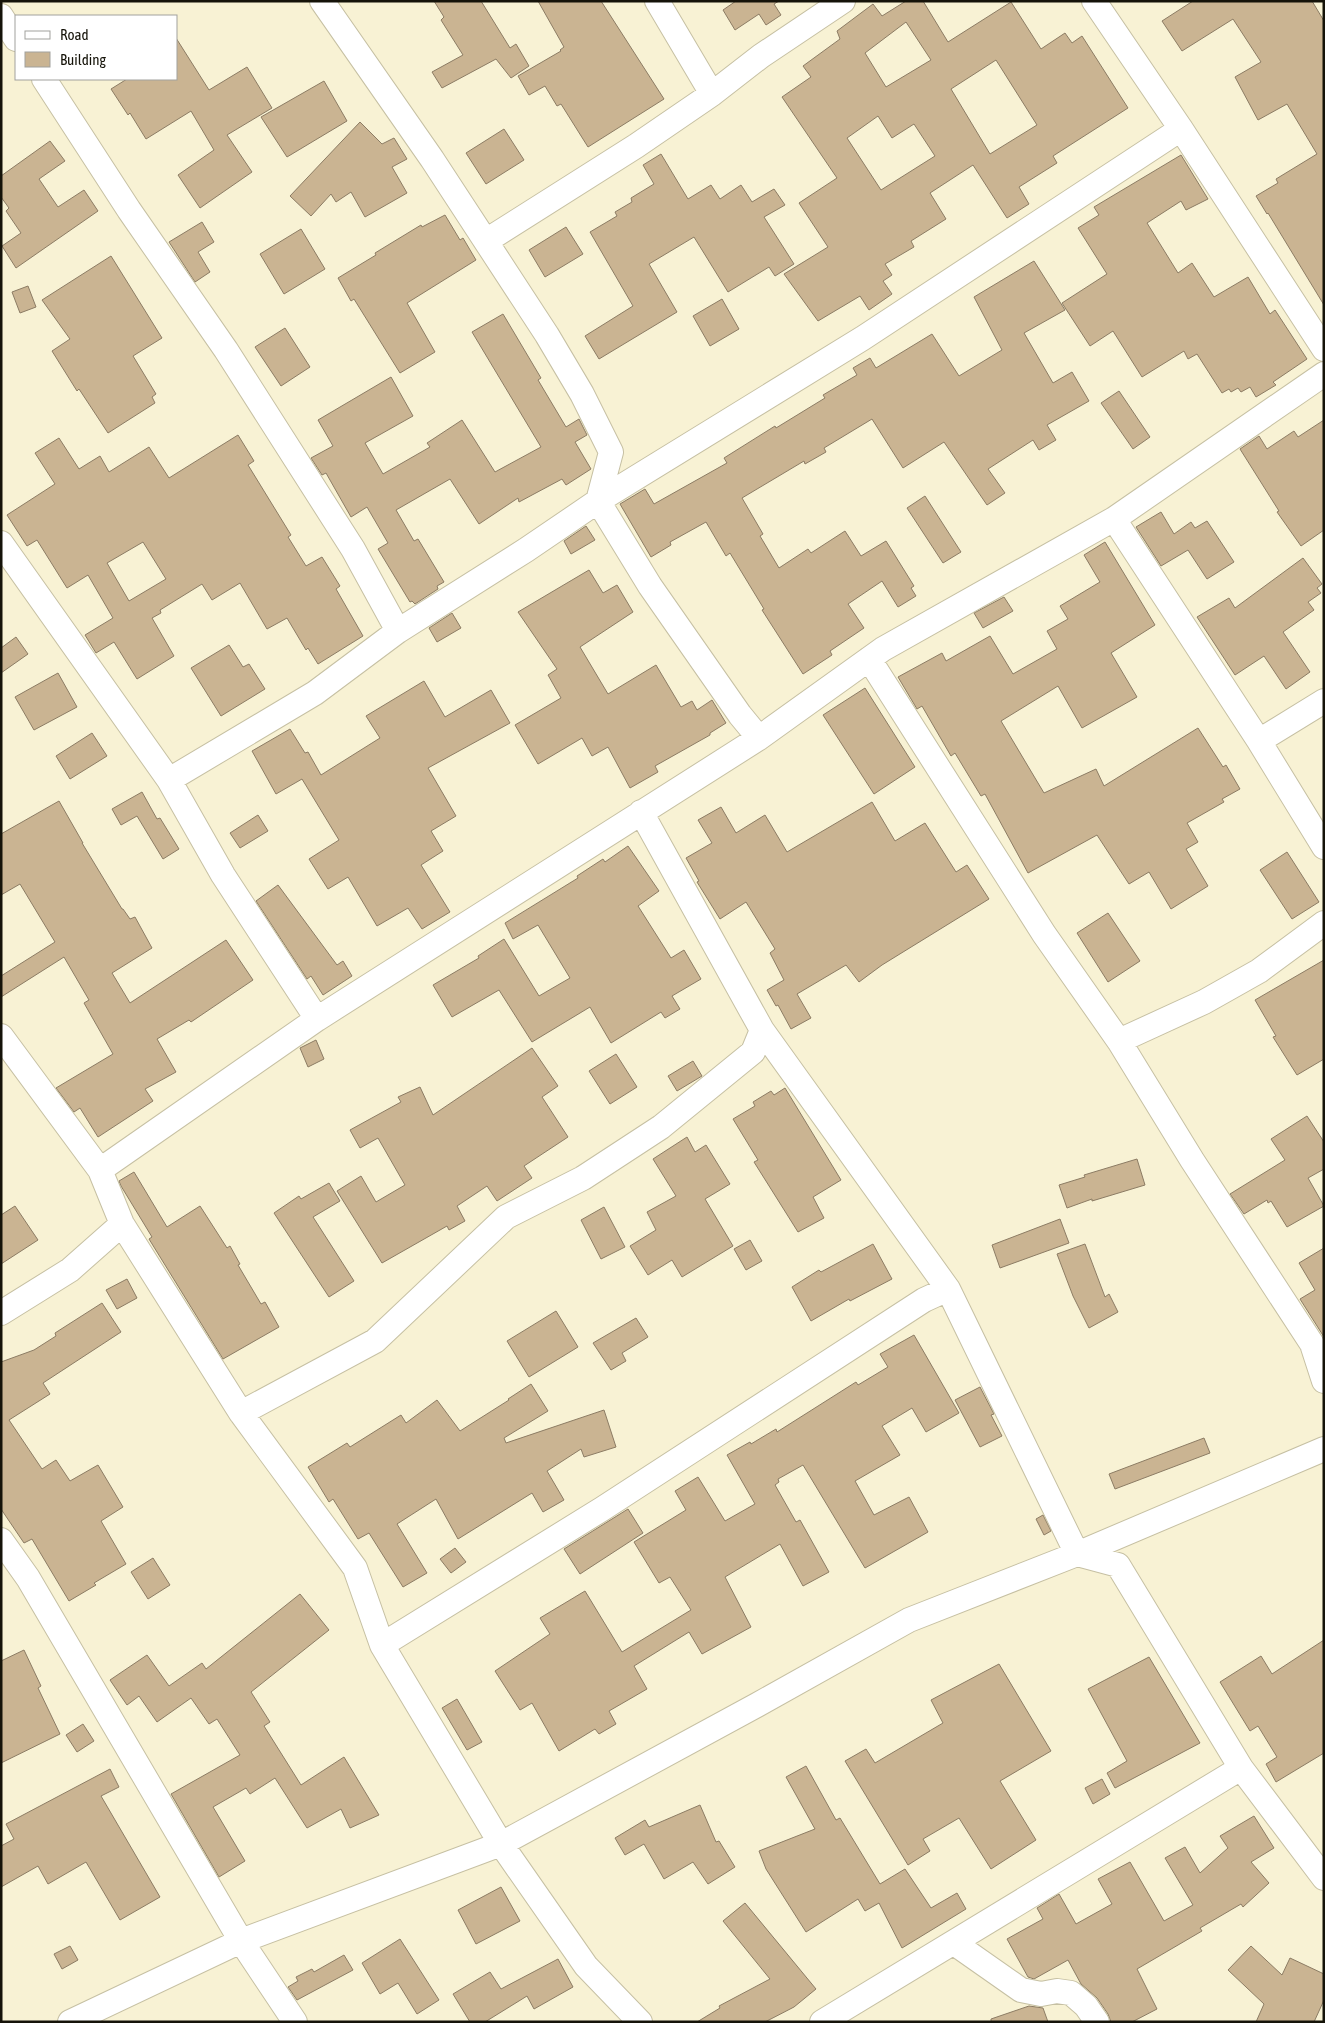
<svg xmlns="http://www.w3.org/2000/svg" width="1325" height="2023" viewBox="0 0 1325 2023" font-family="'Asap Condensed',sans-serif">
  <style>
    .building { fill: #cab492; stroke: #8c7c64; fill-rule: evenodd }
    .lines { fill: none; stroke-linecap: round; stroke-linejoin: round }
    .minor-casing { stroke: #c6c0a3; stroke-width: 26 }
    .minor { stroke: #fff; stroke-width: 24 }
  </style>
  <rect width="100%" height="100%" fill="#f8f2d4"/>
  <!-- building -->
  <path class="building" d="M434,1H481L510,48L516,44L529,66L511,78L496,59L442,88L432,72L463,55L441,20L444,17Z
    M538,1H601L664,99L588,147L561,104L557,106L545,86L529,95L518,76L561,51L560,50L564,47Z
    M736,1H779L774,4L781,15L766,25L759,14L735,30L723,10Z
    M906,1H923L948,42L1011,2L1041,49L1065,33L1072,43L1082,36L1128,108L1053,156L1057,163L1019,187L1029,204L1007,218L973,165L930,193L946,219L911,241L914,247L885,264L892,275L883,281L892,294L869,310L860,296L818,321L784,274L828,247L799,203L837,178L782,97L811,77L803,66L840,39L837,31L873,4L882,16ZM906,22L931,60L886,87L865,53ZM996,60L1037,125L990,154L951,89ZM878,116L892,138L914,124L935,156L881,190L847,138Z
    M1193,1H1312L1324,21V305L1268,213L1267,214L1256,196L1278,183L1276,179L1317,154L1287,104L1258,120L1235,77L1261,62L1233,19L1182,51L1162,21Z
    M176,38L209,90L247,67L272,108L227,135L252,172L200,208L178,175L214,150L191,111L146,139L130,113L128,115L111,89L127,79H176Z
    M324,81L347,121L287,157L261,117Z
    M360,122L382,144L394,138L407,159L392,167L407,193L365,217L351,192L336,202L331,194L311,216L290,196Z
    M504,129L524,160L486,184L466,153Z
    M50,141L65,161L39,179L58,207L84,190L98,211L16,268L2,246L21,233L6,211L9,208L1,197V176Z
    M661,154L688,199L711,185L720,199L741,185L752,202L774,189L785,205L764,217L794,264L775,276L769,267L728,292L694,237L649,264L677,312L599,359L585,336L633,306L590,232L617,216L615,212L632,202L631,198L654,184L643,165Z
    M1181,155L1208,199L1186,210L1181,201L1147,223L1178,273L1192,263L1214,297L1248,277L1270,314L1275,310L1307,359L1273,382L1276,385L1256,397L1250,387L1241,392L1238,388L1231,392L1229,389L1222,393L1197,354L1188,359L1184,351L1142,377L1113,331L1090,346L1062,303L1107,274L1078,228L1099,215L1094,207Z
    M445,215L460,240L463,238L476,260L407,303L435,352L400,373L354,299L351,301L338,278L376,255L375,253L421,225L422,227Z
    M202,222L214,242L198,252L210,272L195,282L169,242Z
    M566,227L583,254L545,277L529,250Z
    M301,229L325,269L284,294L260,254Z
    M111,256L162,338L133,356L156,394L152,397L155,403L108,433L79,389L77,391L52,351L70,339L42,300Z
    M1034,261L1065,310L1024,333L1053,383L1072,372L1089,401L1047,425L1056,440L1039,450L1033,440L988,469L1005,493L987,505L944,442L903,468L872,419L824,448L826,452L805,464L804,461L742,498L763,534L760,536L779,568L808,549L811,553L845,531L861,556L886,541L914,586L911,588L916,596L898,607L882,581L848,604L864,628L830,651L832,655L803,674L762,610L764,609L730,553L726,556L706,522L670,542L671,545L651,557L620,504L645,489L654,504L727,463L724,458L775,426L776,428L825,398L823,395L857,375L853,368L870,358L876,368L932,334L959,376L1002,350L974,297Z
    M28,286L36,307L20,313L12,292Z
    M722,299L739,329L710,346L693,316Z
    M503,314L541,378L538,380L566,427L579,419L587,435L575,442L591,469L566,485L562,479L519,502L518,498L479,524L450,479L396,510L414,541L418,539L444,582L437,586L438,589L415,604L412,601L410,602L378,549L388,543L367,507L351,517L326,473L322,475L311,458L333,446L318,420L391,377L413,416L365,443L383,474L430,447L427,443L462,420L495,472L541,447L472,332Z
    M285,328L310,367L281,386L255,347Z
    M1119,391L1150,437L1133,449L1101,403Z
    M1324,420V530L1301,546L1277,512L1279,511L1240,449L1259,436L1267,449L1294,431L1298,437Z
    M238,435L254,461L248,465L291,535L288,537L306,566L322,557L340,586L336,589L363,636L318,664L308,648L306,650L287,618L267,629L240,583L212,600L202,584L160,610L161,613L152,618L174,656L137,679L114,642L96,653L85,635L113,618L88,575L67,588L37,540L27,546L7,515L55,484L35,453L59,438L79,469L100,456L109,472L149,447L169,478ZM143,542L166,579L129,601L107,563Z
    M925,496L961,552L943,563L907,508Z
    M1161,512L1174,534L1191,522L1195,528L1207,521L1234,562L1207,579L1188,550L1161,566L1136,527Z
    M586,526L595,540L571,554L564,541Z
    M1105,542L1155,625L1111,653L1137,697L1082,728L1058,686L1001,721L1044,793L1096,769L1104,786L1198,728L1223,767L1226,765L1240,789L1222,799L1224,802L1187,823L1198,842L1186,849L1208,886L1171,909L1149,872L1129,884L1097,835L1028,873L985,794L981,796L955,753L951,756L922,706L917,709L898,677L942,653L946,661L990,636L1013,674L1057,649L1047,631L1068,619L1060,606L1100,582L1084,555Z
    M1303,558L1322,584L1317,588L1321,593L1308,602L1314,610L1283,632L1310,672L1286,689L1264,656L1235,675L1197,617L1229,598L1235,608Z
    M589,570L603,593L617,585L633,612L580,647L608,694L656,665L681,707L692,701L697,710L712,700L726,723L710,733V735L655,766L658,772L630,788L608,747L592,756L582,738L538,764L515,725L561,698L548,675L557,669L518,612Z
    M1004,597L1013,611L983,628L974,613Z
    M452,613L461,628L437,642L429,628Z
    M16,637L28,654L1,673V648Z
    M229,645L243,667L249,664L265,689L221,716L191,668Z
    M58,673L77,707L34,730L15,697Z
    M424,681L445,717L491,690L510,723L428,768L456,816L431,831L443,851L421,865L450,912L422,929L408,908L377,926L348,877L328,889L309,859L339,840L302,779L276,794L252,751L290,729L305,753L308,752L321,775L380,738L366,716Z
    M865,688L915,767L874,794L823,715Z
    M92,733L107,756L70,779L56,756Z
    M142,792L157,819L160,818L179,849L163,859L137,816L121,825L112,809Z
    M59,801L83,843H82L122,909H123L130,919L135,917L152,948L112,973L130,1003L226,940L253,980L191,1022L189,1020L157,1039L176,1072L145,1089L153,1101L98,1137L80,1108L74,1112L56,1088L113,1054L84,1003L89,1000L64,957L1,997V976L55,942L20,884L1,895V834Z
    M872,802L895,841L925,823L956,872L967,865L989,899L882,965L859,982L846,965L797,994L811,1018L791,1029L778,1005L776,1006L767,990L784,980L770,953L775,949L746,902L720,919L697,882L699,881L686,858L712,843L698,820L721,807L736,833L765,815L787,852Z
    M258,815L268,831L240,848L230,833Z
    M628,846L659,891L638,906L671,958L684,950L701,979L672,996L680,1009L665,1018L661,1012L611,1043L590,1007L532,1042L499,990L452,1017L433,985L479,958L478,956L504,939L539,996L570,978L538,925L513,939L505,923L578,878L577,876L603,859L605,862Z
    M1287,852L1319,902L1292,919L1260,870Z
    M278,885L337,965L343,961L352,976L323,995L311,976L307,979L256,901Z
    M1108,913L1140,961L1108,982L1077,933Z
    M1324,960V1059L1297,1075L1273,1037L1276,1036L1255,1000Z
    M316,1040L324,1059L308,1067L300,1048Z
    M532,1048L558,1086L542,1097L568,1137L524,1166L532,1178L497,1201L487,1186L457,1206L465,1221L449,1230L447,1226L382,1263L337,1191L361,1176L376,1202L405,1185L378,1138L360,1148L350,1130L401,1102L398,1097L420,1087L433,1115Z
    M616,1054L637,1087L610,1104L589,1071Z
    M693,1061L702,1076L677,1091L668,1076Z
    M785,1088L841,1180L813,1197L824,1218L798,1232L754,1162L758,1160L733,1119L755,1106L753,1102L771,1091L774,1095Z
    M1307,1116L1324,1142V1169L1308,1178L1324,1206L1287,1227L1271,1201L1268,1203L1267,1200L1244,1214L1230,1194L1285,1160L1271,1139Z
    M687,1137L695,1152L706,1145L730,1184L705,1199L733,1246L682,1277L672,1260L648,1275L630,1246L656,1230L647,1212L676,1196L653,1159Z
    M1137,1159L1145,1185L1092,1201V1199L1067,1208L1059,1185L1085,1177L1084,1175Z
    M134,1172L167,1227L200,1206L227,1248L230,1246L240,1264L238,1265L261,1304L265,1302L279,1327L223,1359L149,1239L152,1237L121,1186L119,1181Z
    M329,1183L340,1201L313,1217L354,1281L329,1297L274,1213L299,1196L301,1199Z
    M15,1206L38,1240L1,1264V1215Z
    M604,1207L625,1247L601,1259L581,1220Z
    M1060,1219L1069,1243L1000,1268L992,1245Z
    M750,1240L762,1261L746,1270L734,1249Z
    M873,1244L892,1279L850,1301L849,1299L811,1321L792,1287L819,1270L821,1272Z
    M1085,1244L1105,1297L1109,1294L1118,1312L1089,1328L1073,1296L1057,1254Z
    M1324,1248V1337L1300,1299L1315,1290L1299,1263Z
    M127,1279L137,1298L117,1309L106,1290Z
    M102,1303L121,1332L43,1383L50,1394L9,1420L42,1469L56,1460L70,1481L98,1465L123,1507L101,1521L126,1564L94,1583L96,1585L69,1601L32,1539L24,1543L1,1509V1362L34,1350L56,1336L55,1333Z
    M556,1311L578,1347L529,1377L507,1341Z
    M636,1318L648,1337L622,1353L626,1361L611,1370L593,1343Z
    M914,1335L959,1413L926,1432L912,1408L882,1426L900,1455L855,1481L874,1515L909,1497L928,1532L865,1568L803,1465L778,1479L779,1482L775,1485L796,1522L800,1520L829,1572L803,1586L780,1544L725,1577L751,1627L702,1654L689,1632L634,1666L647,1689L609,1711L616,1724L599,1734L595,1729L559,1751L532,1703L520,1710L495,1671L550,1634L540,1618L585,1591L622,1652L691,1610L670,1577L659,1583L634,1542L686,1510L675,1491L698,1477L725,1521L755,1504L727,1455L750,1442L751,1444L776,1429L777,1432L856,1382L858,1385L888,1367L880,1354Z
    M531,1384L548,1411L504,1438L506,1443L604,1410L616,1447L584,1457L581,1449L547,1471L564,1500L543,1512L532,1493L458,1539L436,1499L397,1524L427,1573L403,1587L369,1533L358,1539L333,1499L329,1502L308,1467L347,1443L350,1447L401,1415L406,1423L437,1400L460,1431L509,1400L508,1399Z
    M980,1387L994,1414L991,1415L1002,1436L980,1447L955,1400Z
    M1204,1438L1210,1453L1115,1489L1109,1474Z
    M628,1509L643,1533L580,1574L564,1549Z
    M1043,1515L1051,1531L1044,1535L1036,1519Z
    M455,1548L466,1562L451,1573L440,1559Z
    M153,1558L170,1585L148,1599L131,1572Z
    M300,1594L329,1630L251,1692L270,1722L264,1726L301,1785L344,1757L379,1815L350,1828L341,1809L307,1828L275,1778L250,1794L246,1788L213,1807L245,1861L219,1877L171,1794L240,1755L217,1719L209,1724L191,1698L157,1722L139,1696L127,1705L110,1680L147,1655L169,1686L202,1663L206,1669Z
    M1324,1640V1753L1276,1782L1266,1764L1277,1757L1258,1726L1250,1731L1220,1682L1261,1656L1272,1674Z
    M24,1650L41,1686L38,1688L60,1734L1,1763V1661Z
    M1149,1657L1200,1743L1115,1788L1107,1773L1127,1761L1088,1689Z
    M999,1664L1051,1751L1000,1781L1036,1840L991,1869L959,1818L923,1839L930,1851L908,1865L845,1761L866,1749L875,1763L943,1723L931,1700Z
    M457,1699L482,1742L467,1750L442,1708Z
    M83,1724L94,1741L77,1752L66,1735Z
    M806,1766L836,1820L840,1818L880,1884L905,1869L931,1908L957,1893L966,1909L902,1948L879,1903L865,1911L858,1899L806,1932L766,1869L759,1851L815,1829L786,1777Z
    M110,1769L119,1787L101,1796L160,1897L120,1920L86,1862L48,1884L38,1866L1,1887V1846L14,1839L6,1824Z
    M1102,1779L1110,1794L1093,1804L1085,1788Z
    M700,1805L716,1842L719,1841L735,1867L708,1884L693,1862L664,1879L644,1844L625,1855L615,1838L645,1820L649,1827Z
    M1254,1816L1274,1848L1251,1862L1269,1883L1243,1907L1241,1904L1200,1928L1202,1931L1137,1969L1157,2009L1132,2022H1111L1108,2014L1097,1998L1081,1984L1068,1960L1034,1979L1028,1977L1007,1939L1043,1919L1037,1908L1059,1894L1076,1924L1112,1904L1098,1879L1130,1862L1164,1921L1193,1905L1165,1858L1185,1847L1200,1873L1228,1848L1220,1836Z
    M501,1887L520,1921L476,1944L458,1910Z
    M745,1903L816,1989L794,2007L765,2022H697L720,2008L719,2006L770,1979L723,1921Z
    M400,1939L439,2000L417,2014L398,1983L380,1994L362,1963Z
    M70,1946L78,1960L62,1969L54,1954Z
    M1251,1946L1282,1975L1290,1958L1324,1974V2000L1314,2022H1256L1264,2004L1228,1970Z
    M344,1955L353,1970L297,2000L288,1987L298,1981L296,1977L312,1969L314,1972Z
    M558,1959L573,1987L534,2009L527,1996L485,2022H470L453,1994L490,1972L501,1989Z
    M1029,2006L1043,2008L1048,2022H991V2019Z"/>
  <g class="lines">
    <!-- minor casing -->
    <g class="minor-casing">
      <path id="minor" d="M322,1L432,159L547,335L582,394L611,452L598,501L650,586L740,715L759,738
        M657,1L712,94
        M1094,1L1181,129L1324,349
        M1,16L16,39
        M44,79L129,210L226,350L353,549L398,631
        M486,241L636,146L712,94L761,56L843,1
        M1324,374L1114,519L1259,741L1324,847
        M1,543L169,780L223,875L317,1019
        M869,659L1044,934L1119,1041L1192,1160L1312,1344L1324,1381
        M1259,741L1324,701
        M169,780L315,693L398,631L526,550L598,501L863,338L1181,129
        M641,812L762,1030L948,1289L1077,1554L1118,1565L1241,1768L1324,1878
        M1,1036L100,1170L122,1224L241,1413L355,1568L382,1645L501,1844L586,1966L640,2022
        M1119,1041L1204,1002L1259,971L1324,923
        M100,1170L317,1019L759,738L883,649L1114,519
        M1,1313L70,1270L122,1224
        M241,1413L375,1341L506,1217L583,1178L661,1127L753,1052L762,1030
        M1,1540L28,1578L241,1941L295,2022
        M382,1645L602,1509L924,1300L948,1289
        M954,1943L1021,1990L1041,1994L1057,1991L1071,1993L1086,2006L1097,2022
        M70,2022L241,1941L501,1844L757,1705L909,1620L1077,1554L1324,1449
        M822,2022L1241,1768"/>
    </g>
    <!-- minor -->
    <use href="#minor" class="minor"/>
  </g>
  <!-- border -->
  <rect width="1325" height="2023" fill="none" stroke="#151309" stroke-width="5"/>
  <!-- legend -->
  <rect x="15" y="15" width="162" height="65" fill="#ffffff" stroke="#a1a19d"/>
  <rect x="25" y="31" width="25" height="8" fill="#ffffff" stroke="#a1a19d"/>
  <text x="60" y="40" font-size="15" fill="#151309">Road</text>
  <rect x="25" y="52" width="25" height="15" fill="#cab492" stroke="#a1a19d"/>
  <text x="60" y="65" font-size="15" fill="#151309">Building</text>
</svg>
